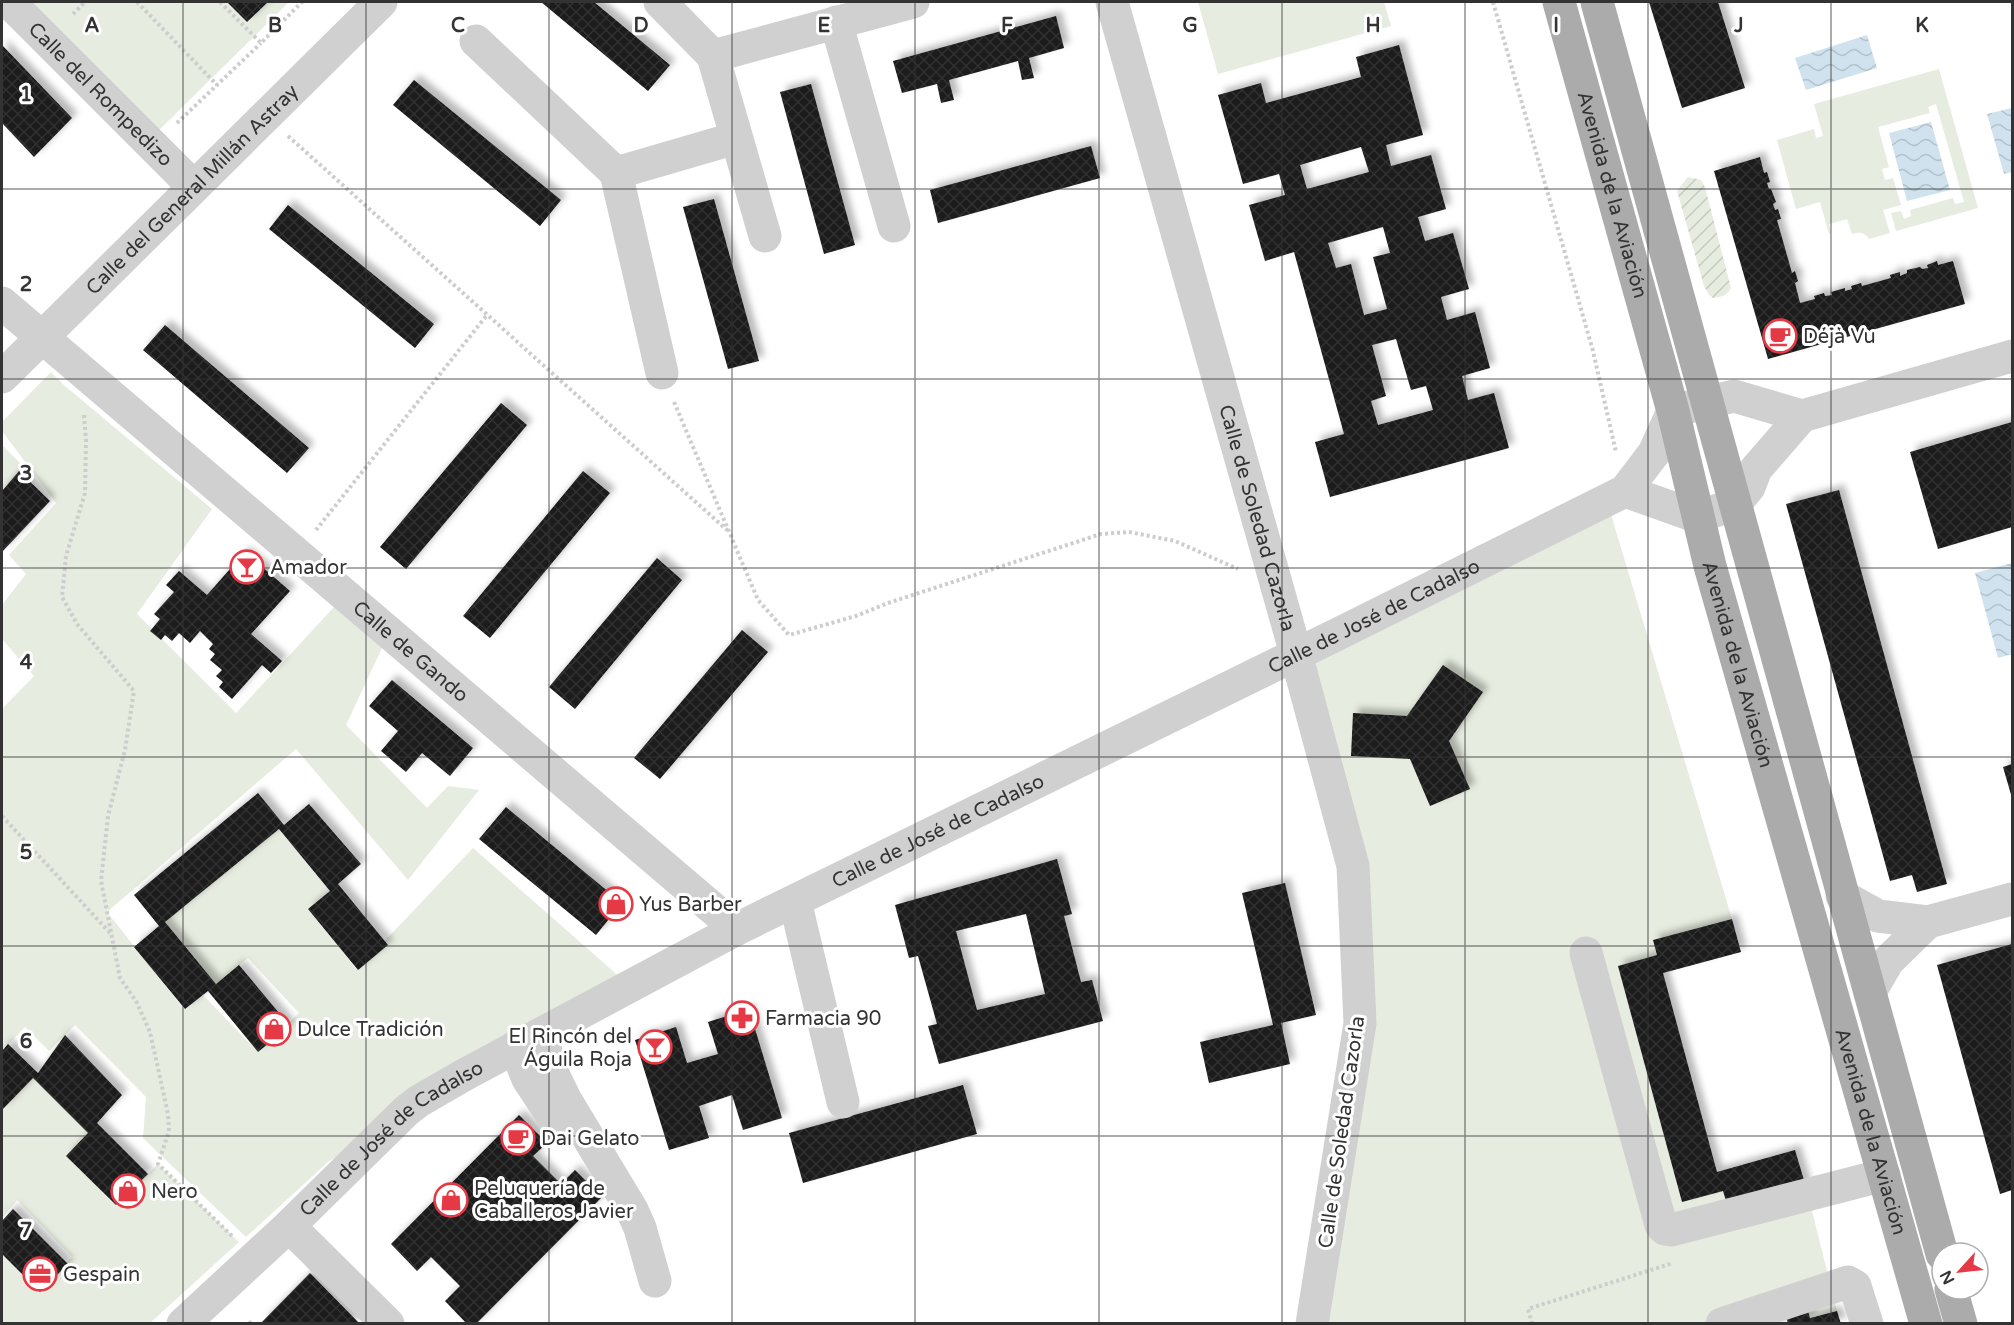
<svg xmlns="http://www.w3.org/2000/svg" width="2014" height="1325" viewBox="0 0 2014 1325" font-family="'Varela Round',sans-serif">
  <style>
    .green { fill: #e6ecdf }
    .garden { fill: url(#garden-furrows) }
    .water { fill: url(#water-waves) }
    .building { fill: url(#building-cross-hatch); fill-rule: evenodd; filter: url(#shadow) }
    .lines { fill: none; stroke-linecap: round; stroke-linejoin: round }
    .path { stroke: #cdcdcd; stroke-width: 4; stroke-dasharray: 3 3; stroke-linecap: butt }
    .minor { stroke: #d0d0d0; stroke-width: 33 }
    .major { stroke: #ababab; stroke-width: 33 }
    .grid { fill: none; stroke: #333; stroke-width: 1.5; stroke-opacity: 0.55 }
    .labels { text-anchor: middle; stroke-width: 6; stroke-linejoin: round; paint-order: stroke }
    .street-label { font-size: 20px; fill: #333; stroke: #fff }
    .poi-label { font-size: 20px; fill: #333; stroke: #fff; text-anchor: start }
    .grid-label { font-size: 20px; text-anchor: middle; font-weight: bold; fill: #333; stroke: #fff; stroke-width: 6; stroke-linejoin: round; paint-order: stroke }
  </style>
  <defs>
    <pattern id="garden-furrows" width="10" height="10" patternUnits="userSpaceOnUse" patternTransform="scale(1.5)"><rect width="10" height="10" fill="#e6ecdf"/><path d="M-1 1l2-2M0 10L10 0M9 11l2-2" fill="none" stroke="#c6cbc0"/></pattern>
    <pattern id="water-waves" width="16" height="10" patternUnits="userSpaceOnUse" patternTransform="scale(1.5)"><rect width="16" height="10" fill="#cfe2ee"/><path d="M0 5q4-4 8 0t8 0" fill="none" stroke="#b2c2cd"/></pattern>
    <pattern id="building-cross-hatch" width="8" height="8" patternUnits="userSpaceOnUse" patternTransform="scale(1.5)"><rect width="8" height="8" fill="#1a1a1a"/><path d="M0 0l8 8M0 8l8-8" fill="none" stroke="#333"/></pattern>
    <filter id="shadow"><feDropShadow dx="5.5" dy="-5.5" stdDeviation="3" flood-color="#0004"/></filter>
  </defs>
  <rect width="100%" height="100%" fill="#fff"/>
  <!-- green -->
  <path class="green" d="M10,2H227L247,22L268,2H289L148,141Z
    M1198,2H1384L1391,26L1218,74Z
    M1939,69L1978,208L1896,231L1891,213L1901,211L1904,219L1911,216L1910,210L1953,198L1955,204L1964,202L1936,104L1928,107L1930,113L1878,127L1889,167L1882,169L1885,180L1893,178L1901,205L1883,210L1890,233L1869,239C1864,232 1860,232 1852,234L1847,219L1829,224L1831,233L1829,234L1820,202L1796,209L1777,140L1814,129L1816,138L1823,136L1814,104Z
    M51,372L65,386L212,509L137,614L236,713L335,606L382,648L346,725L427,808L448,786L479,790L408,880L296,749L107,912L184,1009L203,995L258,1052L299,1013L248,958L216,984L165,922L279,829L330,891L309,909L357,970L473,848L622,979L328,1162L246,1237L143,1138L146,1097L75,1025L49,1051L25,1027L2,1051V709L34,676L2,639V605L26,574L9,555L56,503L2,431V422Z
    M2,445L23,466L2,491Z
    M1610,511L1732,919L1654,940L1657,955L1618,966L1723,1191L1727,1208L1806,1187L1837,1311L1810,1318L1808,1311L1782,1324L1323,1323L1371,1023L1296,654Z
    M33,1078L88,1133L66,1156L116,1205L158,1164L239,1242L150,1323H2V1254L37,1289L72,1257L17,1200L2,1218V1110Z"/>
  <!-- garden -->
  <path class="garden" d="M1688,177L1701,180L1705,187L1731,288C1727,296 1721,297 1713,298L1709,295L1704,286L1677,191Z"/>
  <!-- water -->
  <path class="water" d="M1867,35L1877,68L1806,90L1795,58Z
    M2012,108V172L2004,174L1987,114Z
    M1931,122L1950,190L1907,201L1889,133Z
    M2012,563V654L1998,658L1975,573Z"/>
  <!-- building -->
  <path class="building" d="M227,2H268L247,22Z
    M541,2H594L670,65L648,91Z
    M1649,2H1718L1745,88L1682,108Z
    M1056,16L1064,48L1029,58L1034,78L1022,80L1018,61L949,80L954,100L941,103L937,84L902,93L893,61Z
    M2,45L72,118L34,157L2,123Z
    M1399,45L1423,135L1386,145L1391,166L1431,155L1446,209L1418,217L1425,241L1453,233L1469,289L1441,297L1447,320L1475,312L1490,368L1462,376L1468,400L1494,393L1509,448L1330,497L1315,442L1344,434L1294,252L1265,261L1249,205L1285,195L1279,174L1243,184L1218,95L1261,83L1266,103L1361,77L1356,57ZM1361,147L1369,172L1307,189L1300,165ZM1383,227L1390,253L1373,257L1387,309L1364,315L1351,264L1336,268L1328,243ZM1396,339L1411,390L1426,386L1433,410L1378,425L1371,401L1386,396L1372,345Z
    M414,80L561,200L540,226L393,105Z
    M811,84L855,245L824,254L780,92Z
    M1091,146L1100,178L938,223L930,190Z
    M1760,157L1764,173L1767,172L1770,182L1767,183L1769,189H1771L1776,202L1773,204L1775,210L1778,209L1781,219L1777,220L1792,273L1795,271L1798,281L1795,283L1800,303L1815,299L1814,296L1824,293L1825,296L1832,295L1831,292L1845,288V291L1852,289L1851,286L1861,283L1862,286L1891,278L1890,275L1900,272V276L1907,273V270L1920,267L1922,269L1928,268L1927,265L1937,261L1938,265L1953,261L1965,304L1768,359L1714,171Z
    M714,199L759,361L728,369L683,207Z
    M288,205L434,324L415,348L269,229Z
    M165,325L309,448L287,473L143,350Z
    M501,403L527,425L406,569L380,547Z
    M2012,422V527L1938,549L1910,452Z
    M19,471L50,501L2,552V491Z
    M583,471L610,493L490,638L463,616Z
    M1839,490L1947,884L1917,892L1912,875L1890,881L1786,504Z
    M245,552L290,591L251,634L282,661L271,673L262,665L232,699L219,687L223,682L216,676L222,670L210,660L215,654L209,649L213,644L200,631L190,643L179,633L172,641L165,635L161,640L150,631L160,619L154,614L174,592L166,585L179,571L207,595Z
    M657,558L682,580L575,709L549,687Z
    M742,630L768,652L660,779L634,758Z
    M1443,665L1483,692L1449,741L1470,789L1430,806L1410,759L1351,756L1353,713L1407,716Z
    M392,680L473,748L450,776L422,753L406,772L381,751L398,731L369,706Z
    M2012,764V798L2003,767Z
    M258,793L284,825L309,804L361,864L338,884L388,945L358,970L308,909L330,891L279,829L165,922L216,984L239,965L290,1026L258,1052L208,991L185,1009L134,947L159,926L134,895Z
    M506,807L622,903L596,935L479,839Z
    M1057,859L1072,914L1064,916L1081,982L1092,980L1103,1021L939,1064L928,1026L937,1024L918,956L909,958L895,905ZM1026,914L1045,994L977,1010L956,931Z
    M1285,883L1316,1015L1281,1023L1290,1064L1209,1083L1200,1042L1273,1025L1242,893Z
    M1732,919L1741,952L1663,973L1717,1172L1795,1150L1806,1187L1728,1208L1723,1191L1682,1202L1618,966L1657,955L1653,940Z
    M2012,944V1190L2000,1194L1937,965Z
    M749,1009L782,1118L743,1130L732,1095L699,1106L709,1138L669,1150L635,1040L676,1027L687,1063L718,1054L708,1022Z
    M65,1035L122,1095L97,1123L148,1174L116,1205L66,1156L88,1133L33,1078L2,1110V1051L8,1044L38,1073Z
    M963,1085L977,1134L803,1183L789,1133Z
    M519,1115L547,1143L533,1156L561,1184L575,1170L602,1197L476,1324H467L445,1301L460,1286L431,1257L417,1271L391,1244Z
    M13,1209L68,1264L40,1292L2,1254V1221Z
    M310,1273L360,1324H260Z
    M1808,1311L1810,1318L1837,1311L1841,1324H1788L1786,1316Z"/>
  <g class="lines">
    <!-- path -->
    <path class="path" d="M137,2L217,85
      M220,2L261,43L302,2
      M1493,2L1593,351L1616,452
      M73,14L85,2
      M177,123L261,43
      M288,136L727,530
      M674,402L758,600L789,635L856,616L888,603L1101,534L1129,532L1175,541L1238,569
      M84,415L86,441L85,493L66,556L62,597L77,624L134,691L125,750L108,816L101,881L120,978L136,1001L150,1032L168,1114L169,1131L158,1164L232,1236
      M316,530L487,315
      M2,816L111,934
      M249,1321L251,1324
      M1532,1324L1528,1309L1673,1263"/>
    <!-- minor -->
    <g class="minor">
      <path id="s1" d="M9,2L194,187"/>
      <path d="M660,2L713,56L765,236"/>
      <path id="s2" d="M1112,2L1296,654L1353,866L1360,1023L1312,1324"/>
      <path d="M836,22L894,226"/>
      <path d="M476,41L616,173"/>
      <path d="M713,56L913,2"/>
      <path id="s3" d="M2,303L737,929"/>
      <path d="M662,373L616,173L736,138"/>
      <path id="s4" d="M2,377L381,2"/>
      <path d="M1802,416L2012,356"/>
      <path d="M1625,491L1698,517L1735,504L1749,487L1756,469L1802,416"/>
      <path d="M1842,896L1878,916L1928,922L2012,899"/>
      <path d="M795,901L843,1102"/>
      <path d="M1586,953L1661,1225L1665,1229L1671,1230L1884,1175"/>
      <path d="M1870,992L1888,961L1928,922"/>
      <path d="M541,1034L552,1072L565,1099L632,1210L640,1228L655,1281"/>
      <path d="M515,1047L528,1079L561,1129"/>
      <path d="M289,1226L388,1324"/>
      <path id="s5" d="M183,1324L289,1226L406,1111L419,1101L464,1075L737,929L1338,634L1625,491L1654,453L1673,411L1734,396L1802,416"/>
      <path d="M1722,1324L1848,1282L1855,1286L1867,1324"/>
    </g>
    <!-- major -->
    <g class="major">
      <path id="s6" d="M1559,2L1673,411L1710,566L1926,1324"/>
      <path d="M1597,2L1942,1254"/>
      <path d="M1951,1289L1961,1324"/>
    </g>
  </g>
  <!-- grid -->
  <path class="grid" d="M183,2V1324M366,2V1324M549,2V1324M732,2V1324M915,2V1324M1099,2V1324M1282,2V1324M1465,2V1324M1648,2V1324M1831,2V1324M2,189H2012M2,379H2012M2,568H2012M2,757H2012M2,946H2012M2,1136H2012"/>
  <!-- icons -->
  <defs>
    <g id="cafe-ring" transform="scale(1.725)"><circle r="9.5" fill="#fff" stroke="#e63946" stroke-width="1.5"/><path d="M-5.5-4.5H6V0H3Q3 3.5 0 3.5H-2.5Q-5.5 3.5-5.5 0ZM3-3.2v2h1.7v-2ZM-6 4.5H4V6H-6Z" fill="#e63946"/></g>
    <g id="bar-ring" transform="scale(1.725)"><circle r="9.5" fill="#fff" stroke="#e63946" stroke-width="1.5"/><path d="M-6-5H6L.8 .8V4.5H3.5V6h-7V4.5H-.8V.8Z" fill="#e63946"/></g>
    <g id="shop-ring" transform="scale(1.725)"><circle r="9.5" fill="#fff" stroke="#e63946" stroke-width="1.5"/><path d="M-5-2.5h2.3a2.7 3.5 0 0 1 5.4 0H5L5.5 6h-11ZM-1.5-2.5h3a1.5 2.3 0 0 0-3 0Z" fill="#e63946"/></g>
    <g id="pharmacy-ring" transform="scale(1.725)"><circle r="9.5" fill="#fff" stroke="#e63946" stroke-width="1.5"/><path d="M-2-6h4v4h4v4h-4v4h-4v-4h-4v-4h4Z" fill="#e63946"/></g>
    <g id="office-ring" transform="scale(1.725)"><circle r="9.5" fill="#fff" stroke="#e63946" stroke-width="1.5"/><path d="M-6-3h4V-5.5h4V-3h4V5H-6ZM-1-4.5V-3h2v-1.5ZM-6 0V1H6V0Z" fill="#e63946"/></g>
  </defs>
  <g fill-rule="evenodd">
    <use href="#cafe-ring" x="1780" y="336"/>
    <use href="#bar-ring" x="247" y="567"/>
    <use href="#shop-ring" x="616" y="904"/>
    <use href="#pharmacy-ring" x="742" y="1018"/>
    <use href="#shop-ring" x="274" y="1029"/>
    <use href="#bar-ring" x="655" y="1047"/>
    <use href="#cafe-ring" x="518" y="1138"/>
    <use href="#shop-ring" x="128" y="1191"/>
    <use href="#shop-ring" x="451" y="1200"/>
    <use href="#office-ring" x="40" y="1274"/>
  </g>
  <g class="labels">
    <!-- street labels -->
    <g class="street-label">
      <text dy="7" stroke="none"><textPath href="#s1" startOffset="130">Calle del Rompedizo</textPath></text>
      <text dy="7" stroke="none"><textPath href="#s4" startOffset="267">Calle del General Millán Astray</textPath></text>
      <text dy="7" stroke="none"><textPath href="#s6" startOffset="200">Avenida de la Aviación</textPath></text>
      <text dy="7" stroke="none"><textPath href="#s2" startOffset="536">Calle de Soledad Cazorla</textPath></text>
      <text dy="7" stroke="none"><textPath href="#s5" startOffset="1396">Calle de José de Cadalso</textPath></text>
      <text dy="7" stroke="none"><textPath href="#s3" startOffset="537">Calle de Gando</textPath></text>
      <text dy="7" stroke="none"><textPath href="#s6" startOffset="686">Avenida de la Aviación</textPath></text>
      <text dy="7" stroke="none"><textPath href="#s5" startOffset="910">Calle de José de Cadalso</textPath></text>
      <text dy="7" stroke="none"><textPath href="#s6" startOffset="1172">Avenida de la Aviación</textPath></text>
      <text transform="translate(1341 1132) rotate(-82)" y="7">Calle de Soledad Cazorla</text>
      <text dy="7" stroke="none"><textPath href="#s5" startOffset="280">Calle de José de Cadalso</textPath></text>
    </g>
    <!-- poi labels -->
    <g class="poi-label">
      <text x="1803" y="343">Déjà Vu</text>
      <text x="270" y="574">Amador</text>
      <text x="639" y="911">Yus Barber</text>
      <text x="765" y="1025">Farmacia 90</text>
      <text x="297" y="1036">Dulce Tradición</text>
      <text x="632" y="1043" text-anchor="end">El Rincón del<tspan x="632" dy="23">Águila Roja</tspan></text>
      <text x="541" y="1145">Dai Gelato</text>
      <text x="474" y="1195">Peluquería de<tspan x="474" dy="23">Caballeros Javier</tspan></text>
      <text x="151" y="1198">Nero</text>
      <text x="63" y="1281">Gespain</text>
    </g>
  </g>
  <g class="grid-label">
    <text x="92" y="32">A</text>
    <text x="275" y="32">B</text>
    <text x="458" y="32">C</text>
    <text x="641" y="32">D</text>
    <text x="824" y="32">E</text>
    <text x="1007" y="32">F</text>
    <text x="1190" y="32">G</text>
    <text x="1373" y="32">H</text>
    <text x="1556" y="32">I</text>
    <text x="1739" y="32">J</text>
    <text x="1922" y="32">K</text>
    <text x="26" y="101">1</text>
    <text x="26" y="291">2</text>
    <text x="26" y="480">3</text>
    <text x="26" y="669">4</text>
    <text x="26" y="859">5</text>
    <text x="26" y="1048">6</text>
    <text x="26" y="1237">7</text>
  </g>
  <!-- border -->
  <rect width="2014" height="1325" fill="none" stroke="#333333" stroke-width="6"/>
  <!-- north arrow -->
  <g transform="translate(1960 1271) rotate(243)"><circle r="28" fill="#ffffff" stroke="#adadad" stroke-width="1.5"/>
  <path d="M0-4.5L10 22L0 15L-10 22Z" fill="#e63946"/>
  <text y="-9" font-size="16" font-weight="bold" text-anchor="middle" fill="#333333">N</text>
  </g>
</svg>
